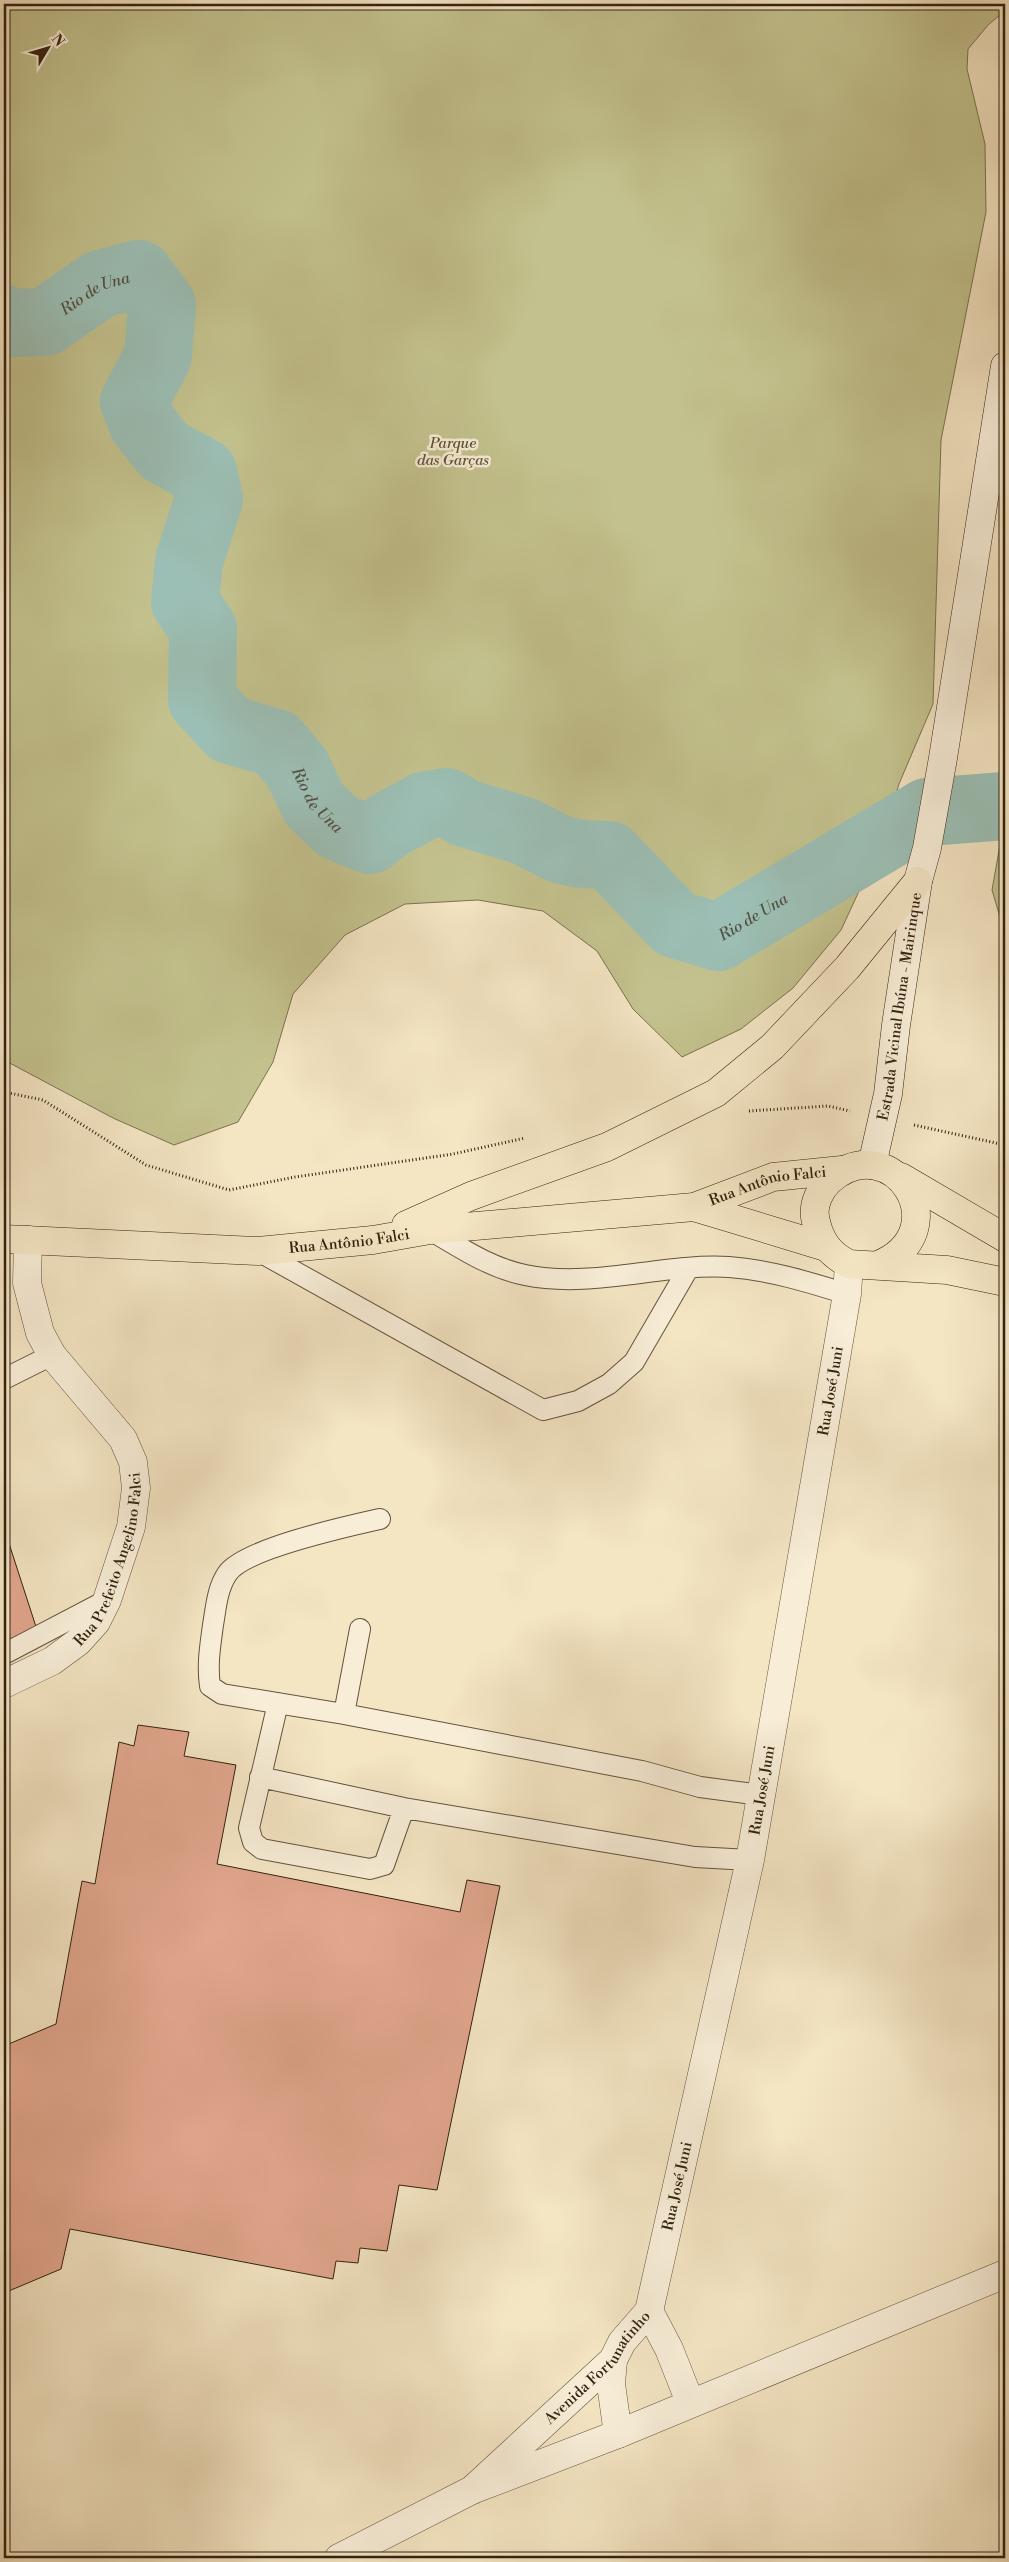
<svg xmlns="http://www.w3.org/2000/svg" width="1009" height="2562" viewBox="0 0 1009 2562" font-family="'Libre Bodoni',serif">
  <style>
    .green { fill: #c3c28e; stroke: #7b724f }
    .lines { fill: none; stroke-linecap: round; stroke-linejoin: round }
    .river { stroke: #9cbfb5; stroke-width: 68 }
    .building { fill: #e1a68d; stroke: #332210 }
    .lane-casing { stroke: #63533d; stroke-width: 22 }
    .street-casing { stroke: #63533d; stroke-width: 29 }
    .secondary-casing { stroke: #332210; stroke-width: 29 }
    .primary-casing { stroke: #332210; stroke-width: 29 }
    .path { stroke: #332210; stroke-width: 3; stroke-dasharray: 1 2.5; stroke-linecap: butt }
    .lane { stroke: #f8eed8; stroke-width: 20 }
    .street { stroke: #f8eed8; stroke-width: 28 }
    .secondary { stroke: #f8eed8; stroke-width: 28 }
    .primary { stroke: #f4e5c3; stroke-width: 28 }
    .labels { text-anchor: middle; stroke-width: 5; stroke-linejoin: round; paint-order: stroke }
    .park-label { font-size: 15px; font-style: italic; fill: #5e5236; stroke: #f8eed8 }
    .street-label { font-size: 15px; fill: #332210; stroke: #f8eed8 }
    .water-label { font-size: 16px; font-style: italic; fill: #525142; stroke: #f8eed8 }
  </style>
  <rect width="100%" height="100%" fill="#f4e5c3"/>
  <filter id="stains"><feTurbulence type="fractalNoise" baseFrequency=".004" numOctaves="4"/><feColorMatrix values="0 0 0 0 .2 0 0 0 0 .09 0 0 0 0 .02 0 0 0 .5 -.17"/></filter>
  <radialGradient id="worn" r=".72"><stop offset=".6" stop-color="#630" stop-opacity="0"/><stop offset="1" stop-color="#630" stop-opacity=".3"/></radialGradient>
  <!-- green -->
  <path class="green" d="M4,4H1005V11L989,24L968,49L967,69L985,144L986,212L941,440L933,704L899,784L879,848L841,930L793,988L741,1029L682,1057L633,1009L597,951L543,911L478,900L405,904L345,935L293,994L273,1062L238,1122L174,1145L113,1118L4,1060Z
    M1005,817V934L992,890Z"/>
  <g class="lines">
    <!-- river -->
    <path class="river" id="s1" d="M4,319L8,323L45,322L100,284L139,274L162,305L158,356L134,402L143,424L164,451L203,472L209,499L189,561L185,602L203,629L202,700L230,730L276,743L297,768L314,804L338,827L370,840L389,825L426,805L446,802L465,813L524,831L559,849L581,854L609,855L675,924L718,937L927,812L1005,806"/>
  </g>
  <!-- building -->
  <path class="building" d="M4,1528L39,1636L4,1652Z
    M138,1725L189,1732L184,1756L236,1765L217,1864L460,1912L467,1880L500,1886L437,2190L399,2185L387,2251L360,2248L358,2263L336,2261L333,2279L70,2229L61,2269L4,2293V2046L56,2024L82,1881L95,1884L119,1742L134,1746Z"/>
  <g class="lines">
    <!-- lane casing -->
    <g class="lane-casing">
      <path id="lane" d="M430,1230C461,1248 490,1268 525,1275C592,1289 662,1263 729,1267C770,1270 808,1282 847,1294
        M258,1251L543,1410L578,1401L609,1384L634,1362L688,1269
        M4,1379L52,1355
        M380,1519C349,1526 243,1549 227,1574C217,1589 216,1608 213,1625C210,1647 207,1665 210,1686L222,1694L344,1714L642,1771L700,1787L761,1795
        M4,1654L107,1600
        M278,1703L249,1828L253,1842L262,1849L370,1869L384,1865L404,1808
        M344,1714L360,1629
        M260,1777L404,1808L695,1857L750,1860"/>
    </g>
    <!-- street casing -->
    <g class="street-casing">
      <g id="street">
        <path id="s2" d="M4,1684L52,1661L78,1642L96,1622L107,1600L131,1527L136,1488L133,1462L123,1439L52,1355L40,1333L27,1283L28,1240"/>
        <path d="M649,2311L669,2349L690,2402"/>
        <path d="M613,2360L611,2384L618,2434"/>
        <path id="s3" d="M472,2490L613,2360L622,2342L649,2311L750,1860L847,1294L849,1264"/>
        <path d="M339,2558L472,2490L618,2434L1005,2274"/>
      </g>
    </g>
    <!-- secondary casing -->
    <g class="secondary-casing">
      <g id="secondary">
        <path id="s4" d="M872,1165L888,1094L896,1025L918,881L927,848L943,758L1005,366"/>
      </g>
    </g>
    <!-- primary casing -->
    <g class="primary-casing">
      <g id="primary">
        <path d="M901,1177L1005,1238"/>
        <path d="M694,1207L826,1247"/>
        <path d="M406,1225L471,1196L607,1147L716,1093L772,1047L847,968L918,881"/>
        <path id="s5" d="M4,1239L258,1251L373,1240L430,1230L694,1207L773,1177L842,1170"/>
        <path d="M878,1265C960,1231 893,1126 830,1180C820,1189 813,1204 815,1217C819,1240 829,1254 849,1264L947,1270L1005,1282"/>
      </g>
    </g>
    <!-- path -->
    <path class="path" d="M4,1092L43,1100L146,1165L229,1190L295,1177L453,1154L525,1138
      M749,1111L828,1106L850,1111
      M914,1125L1005,1145"/>
    <!-- lane -->
    <use href="#lane" class="lane"/>
    <!-- street -->
    <use href="#street" class="street"/>
    <!-- secondary -->
    <use href="#secondary" class="secondary"/>
    <!-- primary -->
    <use href="#primary" class="primary"/>
  </g>
  <g class="labels">
    <!-- park labels -->
    <g class="park-label">
      <text x="453" y="448">Parque<tspan x="453" dy="17">das Garças</tspan></text>
    </g>
    <!-- street labels -->
    <g class="street-label">
      <text dy="5" stroke="none"><textPath href="#s4" startOffset="161">Estrada Vicinal Ibúna - Mairinque</textPath></text>
      <text dy="5" stroke="none"><textPath href="#s5" startOffset="770">Rua Antônio Falci</textPath></text>
      <text dy="5" stroke="none"><textPath href="#s5" startOffset="346">Rua Antônio Falci</textPath></text>
      <text dy="5" stroke="none"><textPath href="#s3" startOffset="1191">Rua José Juni</textPath></text>
      <text dy="5" stroke="none"><textPath href="#s2" startOffset="176">Rua Prefeito Angelino Falci</textPath></text>
      <text dy="5" stroke="none"><textPath href="#s3" startOffset="786">Rua José Juni</textPath></text>
      <text dy="5" stroke="none"><textPath href="#s3" startOffset="381">Rua José Juni</textPath></text>
      <text dy="5" stroke="none"><textPath href="#s3" startOffset="176">Avenida Fortunatinho</textPath></text>
    </g>
    <!-- water labels -->
    <g class="water-label">
      <text dy="6" stroke="none"><textPath href="#s1" startOffset="101">Rio de Una</textPath></text>
      <text dy="6" stroke="none"><textPath href="#s1" startOffset="791">Rio de Una</textPath></text>
      <text dy="6" stroke="none"><textPath href="#s1" startOffset="1301">Rio de Una</textPath></text>
    </g>
  </g>
  <!-- margin -->
  <rect width="1009" height="2562" fill="none" stroke="#f4e5c3" stroke-width="20"/>
  <rect x="5" y="5" width="999" height="2552" fill="none" stroke="#332210" stroke-width="2.5"/>
  <rect x="10" y="10" width="989" height="2542" fill="none" stroke="#332210"/>
  <!-- north arrow -->
  <g transform="translate(48 48) rotate(52)" stroke="#f8eed8" stroke-width="4" paint-order="stroke">
  <path d="M0-4L9 19L0 12L-9 19Z" fill="#332210"/>
  <text y="-8" font-size="14" font-weight="bold" text-anchor="middle" fill="#332210">N</text>
  </g>
  <rect width="100%" height="100%" filter="url(#stains)"/>
  <rect width="100%" height="100%" fill="url(#worn)"/>
</svg>
